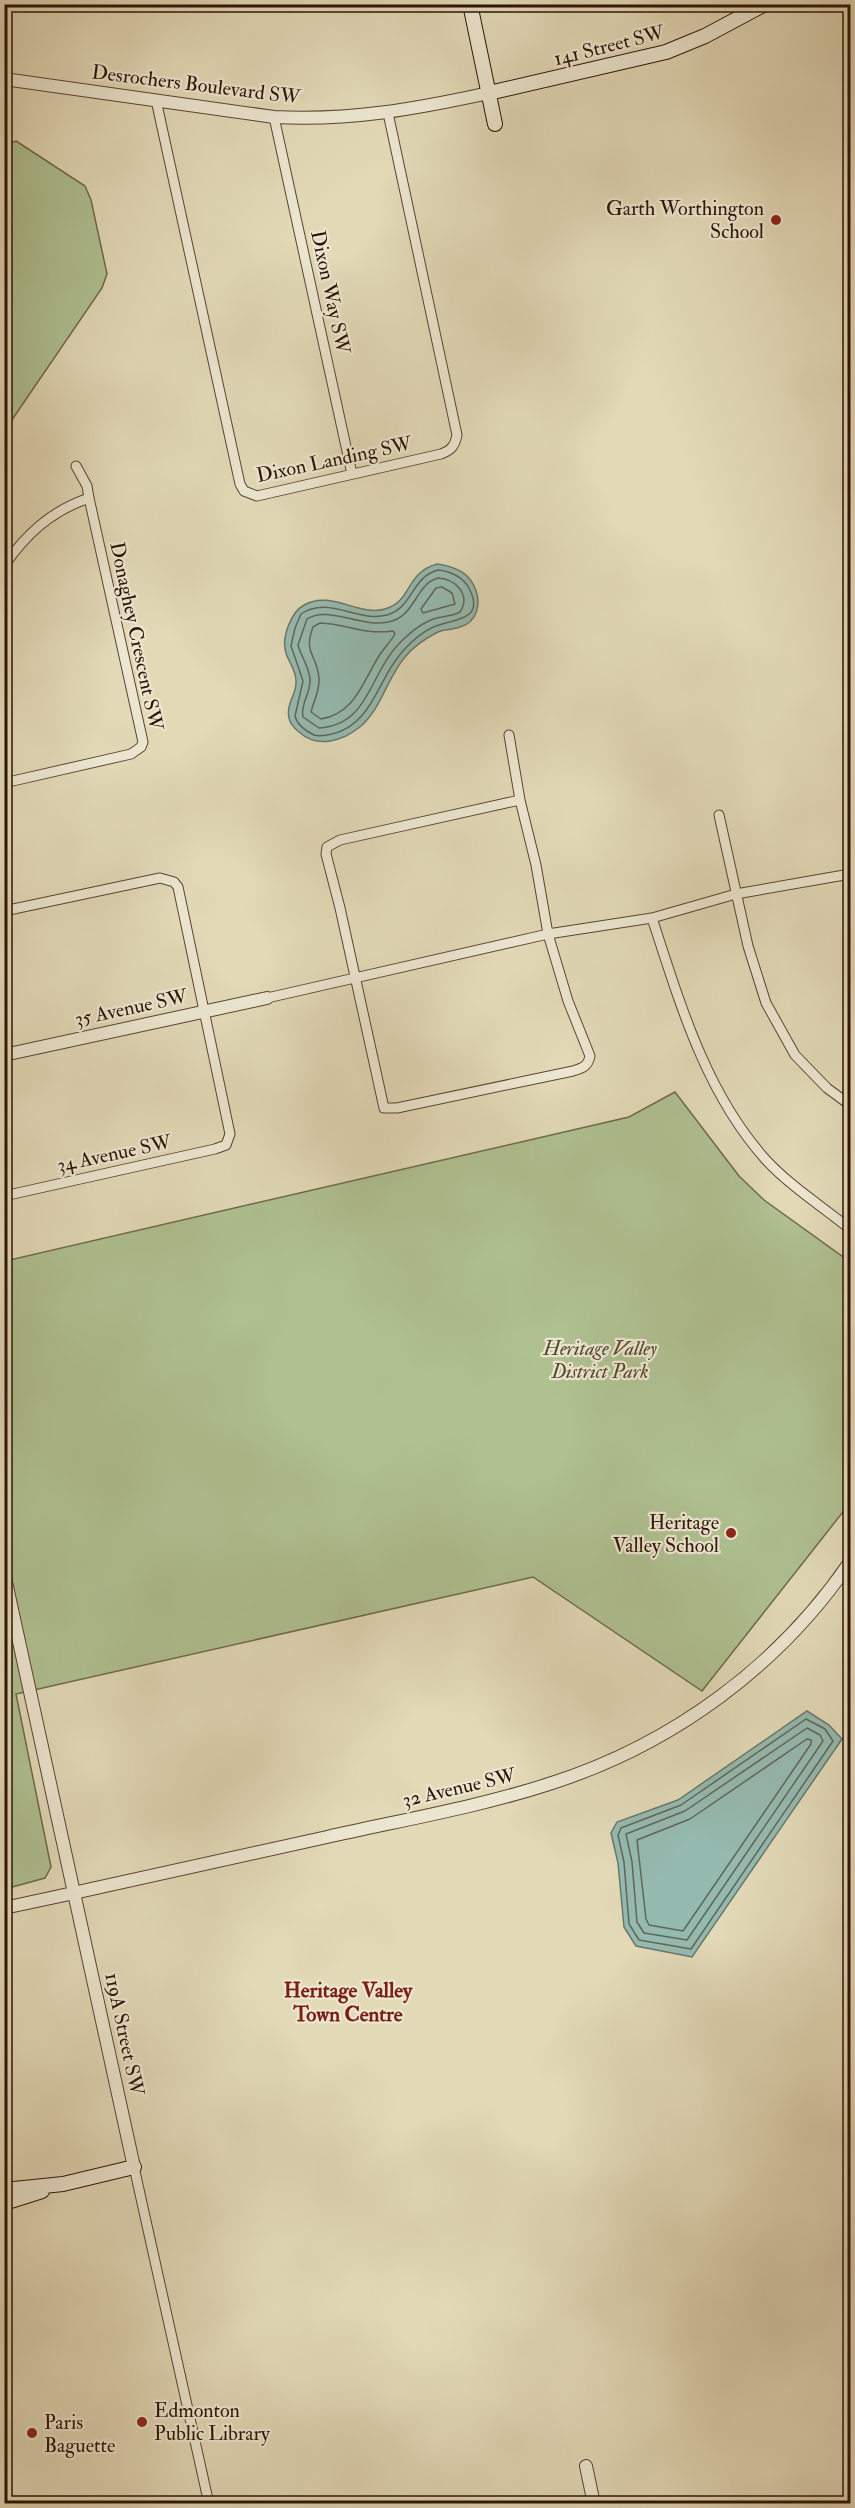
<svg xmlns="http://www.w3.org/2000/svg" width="855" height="2508" viewBox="0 0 855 2508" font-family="'IM FELL Double Pica',serif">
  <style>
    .green { fill: #afc091; stroke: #6e6a4b; stroke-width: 1.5 }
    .water { fill: #95bab0; stroke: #6b776c; stroke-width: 1.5 }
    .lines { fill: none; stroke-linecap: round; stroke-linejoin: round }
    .shore { stroke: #61665a; stroke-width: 1.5 }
    .minor-casing { stroke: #5a4432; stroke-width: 11 }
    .tertiary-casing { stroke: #5a4432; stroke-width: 14 }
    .secondary-casing { stroke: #2d1305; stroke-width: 16 }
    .minor { stroke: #ece6d0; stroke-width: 9 }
    .tertiary { stroke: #ece6d0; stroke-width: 12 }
    .secondary { stroke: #ece6d0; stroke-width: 14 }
    .poi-dot { fill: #8f2418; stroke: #ece6d0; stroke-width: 2 }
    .labels { text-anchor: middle; stroke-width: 4.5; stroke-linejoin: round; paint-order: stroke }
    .street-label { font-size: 20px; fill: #2d1305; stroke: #ece6d0 }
    .poi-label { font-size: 20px; fill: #2d1305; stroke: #ece6d0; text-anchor: end }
    .park-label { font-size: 20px; font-style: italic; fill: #54472f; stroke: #ece6d0 }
    .neighbourhood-label { font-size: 21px; font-weight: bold; fill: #7a1f14; stroke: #ece6d0 }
  </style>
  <rect width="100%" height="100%" fill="#e2d9b7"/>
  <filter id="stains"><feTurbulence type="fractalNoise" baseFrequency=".00333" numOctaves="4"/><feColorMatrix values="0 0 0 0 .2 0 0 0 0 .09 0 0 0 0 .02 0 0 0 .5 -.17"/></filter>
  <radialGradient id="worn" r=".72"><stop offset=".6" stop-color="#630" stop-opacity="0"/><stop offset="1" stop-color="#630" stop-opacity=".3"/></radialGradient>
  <!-- green -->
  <path class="green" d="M16,141L85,186L91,200L107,274L102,288L5,430L4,145Z
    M675,1092L739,1176L764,1200L850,1262V1503L702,1691L533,1577L16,1694L51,1867L45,1878L5,1889V1261L629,1117Z"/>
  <!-- water -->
  <path class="water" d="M437,564C452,566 468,572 474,586C482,602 478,622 460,627C452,630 444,629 438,632C426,638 413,647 405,657C387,678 382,707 361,726C343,741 318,749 299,732C294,728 290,724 289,718C286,704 296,695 296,683C297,671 289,663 286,653C281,638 291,612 304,605C332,589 361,619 388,608C412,599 406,573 437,564Z
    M807,1711L829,1725L842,1739L692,1957L636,1946L624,1927L618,1863L611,1833L617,1822L678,1800Z"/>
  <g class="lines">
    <!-- shore -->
    <path class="shore" d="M438,570C450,571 463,577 469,588C485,619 457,619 439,625C425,629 411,642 402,652C377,680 373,724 332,734C326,735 320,737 314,735C306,731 297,725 295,716L303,681L291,646L295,628L301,614C329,595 357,623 387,615C413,608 411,577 438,570Z
      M438,578C456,579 471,595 460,612C453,616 445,616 437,618C422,622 406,636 396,647C369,677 368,725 319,728L303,717C300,704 311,693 310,679C309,666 301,657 298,645L307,619C328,605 361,628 388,622C416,617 415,584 438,578Z
      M436,588L442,587L452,593L455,604L423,613L421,609Z
      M320,623C348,624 361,635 393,631L395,634C391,641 384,648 379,656C363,681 355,714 321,719L311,712C314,700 320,691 319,678C317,654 303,654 313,627Z
      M806,1719L825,1729L833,1741L691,1949L639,1940L629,1924L624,1862L618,1835L621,1828L681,1805Z
      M807,1728L820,1735L823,1741L687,1940L644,1933L637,1922L632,1862L626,1834L685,1811Z
      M807,1739L811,1740V1744L683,1931L649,1925L646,1919L637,1840L690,1819Z"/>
    <!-- minor casing -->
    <g class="minor-casing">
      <path id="minor" d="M156,100L240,484L244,491L257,496L441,454C452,450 455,445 457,435L388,113
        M274,117L352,474
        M76,466L87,486L89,498
        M4,566C26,534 51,511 89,498L143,742L141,747L131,754L4,783
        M509,735L520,800
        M520,800L536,865L548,934L568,1001L590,1056C588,1066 583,1068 573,1071L397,1108H384L340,908L326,854L327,847L340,840Z
        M719,815L748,946L766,1003L795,1055L827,1088L850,1105
        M4,911L160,878L174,882L178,887L230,1134L226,1145L215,1149L4,1196
        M652,918C680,1003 705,1092 766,1160C790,1186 823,1207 850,1229
        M267,998L548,934L652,918L736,894L850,874
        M134,2167L209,2504"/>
    </g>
    <!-- tertiary casing -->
    <g class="tertiary-casing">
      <path id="tertiary" d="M4,79L274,117C350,121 415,109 489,93
        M4,1055L267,998
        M4,1573L134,2167
        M4,1908C112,1885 220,1861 327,1837C402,1820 479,1807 552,1783C673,1744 779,1666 850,1562
        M586,2466L594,2504"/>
    </g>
    <!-- secondary casing -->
    <g class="secondary-casing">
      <path id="secondary" d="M470,4L495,124
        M489,93L666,52L705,36L765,4
        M4,2190L63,2184L134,2167
        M4,2203L42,2191"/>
    </g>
    <!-- minor -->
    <use href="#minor" class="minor"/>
    <!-- tertiary -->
    <use href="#tertiary" class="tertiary"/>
    <!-- secondary -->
    <use href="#secondary" class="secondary"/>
  </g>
  <!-- markers -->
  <g class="poi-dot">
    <circle cx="776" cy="220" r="6"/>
    <circle cx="731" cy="1533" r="6"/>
    <circle cx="142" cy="2422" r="6"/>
    <circle cx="32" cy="2433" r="6"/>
  </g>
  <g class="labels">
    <!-- street labels -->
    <g class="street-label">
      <text transform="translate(609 45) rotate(-14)" y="7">141 Street SW</text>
      <text transform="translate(196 84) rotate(7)" y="7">Desrochers Boulevard SW</text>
      <text transform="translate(331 292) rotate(78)" y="7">Dixon Way SW</text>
      <text transform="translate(334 459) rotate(-12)" y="7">Dixon Landing SW</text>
      <text transform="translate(137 636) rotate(78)" y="7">Donaghey Crescent SW</text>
      <text transform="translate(131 1007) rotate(-12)" y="7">35 Avenue SW</text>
      <text transform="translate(114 1153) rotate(-12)" y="7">34 Avenue SW</text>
      <text transform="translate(459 1787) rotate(-13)" y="7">32 Avenue SW</text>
      <text transform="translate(125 2034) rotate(78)" y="7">119A Street SW</text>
    </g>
    <!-- poi labels -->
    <g class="poi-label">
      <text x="764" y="215">Garth Worthington<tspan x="764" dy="23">School</tspan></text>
      <text x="719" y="1529">Heritage<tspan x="719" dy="23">Valley School</tspan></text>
      <text x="154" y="2417" text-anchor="start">Edmonton<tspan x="154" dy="23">Public Library</tspan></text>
      <text x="44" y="2429" text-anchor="start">Paris<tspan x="44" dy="23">Baguette</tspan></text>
    </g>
    <!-- park labels -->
    <g class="park-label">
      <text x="600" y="1355">Heritage Valley<tspan x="600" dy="23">District Park</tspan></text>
    </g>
    <!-- neighbourhood labels -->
    <g class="neighbourhood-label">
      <text x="348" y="1997">Heritage Valley<tspan x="348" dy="24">Town Centre</tspan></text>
    </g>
  </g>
  <!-- margin -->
  <rect width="855" height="2508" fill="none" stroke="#e2d9b7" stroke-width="24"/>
  <rect x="6" y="6" width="843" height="2496" fill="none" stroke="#2d1305" stroke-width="3"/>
  <rect x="12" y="12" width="831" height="2484" fill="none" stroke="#2d1305" stroke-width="1.5"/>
  <rect width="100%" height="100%" filter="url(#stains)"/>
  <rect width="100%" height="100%" fill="url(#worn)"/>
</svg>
